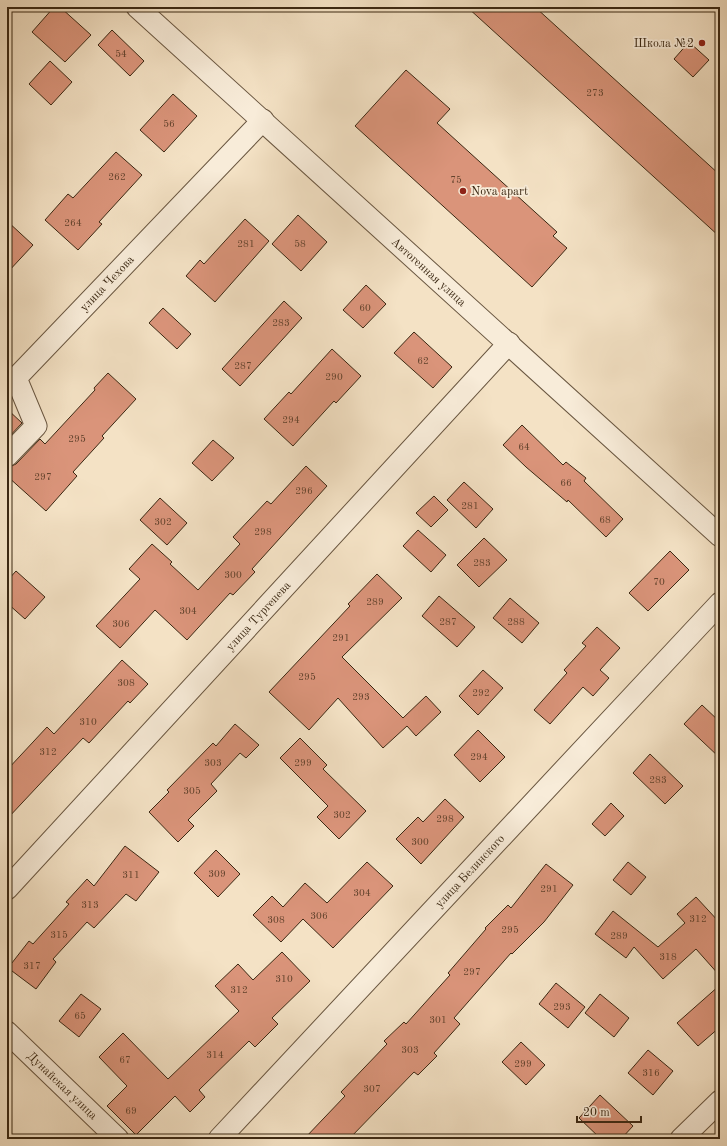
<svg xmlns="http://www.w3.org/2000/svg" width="727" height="1146" viewBox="0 0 727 1146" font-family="'Old Standard TT',serif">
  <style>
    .building { fill: #da947a; stroke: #3b2813 }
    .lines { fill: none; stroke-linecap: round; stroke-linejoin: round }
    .minor-casing { stroke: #695640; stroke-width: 23 }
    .minor { stroke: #f8ecd9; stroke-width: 21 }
    .poi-dot { fill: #8f2418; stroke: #f8ecd9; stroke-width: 1.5 }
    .labels { text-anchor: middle; stroke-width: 3.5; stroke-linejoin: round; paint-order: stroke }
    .number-label { font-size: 10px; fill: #63432d }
    .poi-label { font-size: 12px; fill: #3b2813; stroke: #f8ecd9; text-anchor: end }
    .street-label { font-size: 12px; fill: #3b2813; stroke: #f8ecd9 }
  </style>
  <rect width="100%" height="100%" fill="#f4e2c5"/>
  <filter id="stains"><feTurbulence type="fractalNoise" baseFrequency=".005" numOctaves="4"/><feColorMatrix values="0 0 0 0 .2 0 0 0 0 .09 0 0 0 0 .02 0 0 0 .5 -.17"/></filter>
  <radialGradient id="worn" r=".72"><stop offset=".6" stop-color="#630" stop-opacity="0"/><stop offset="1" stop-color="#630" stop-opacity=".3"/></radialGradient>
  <!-- building -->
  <path class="building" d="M54,7H60L91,35L65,62L32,32Z
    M467,7H535L720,175V237Z
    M112,30L144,61L130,76L98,45Z
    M689,42L709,60L693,77L674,59Z
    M50,61L72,82L51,105L29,84Z
    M406,70L450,109L437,123L557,232L553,236L567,248L532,287L355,126Z
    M173,94L197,116L164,152L140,130Z
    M116,152L142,175L99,222L102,224L78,250L45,220L68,194L73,198Z
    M298,215L327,242L301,271L272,244Z
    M245,219L269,241L215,302L186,276L200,260L204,264Z
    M7,221L33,245L7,273Z
    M366,285L386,304L363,328L343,310Z
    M284,301L302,318L240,386L222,369Z
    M163,308L191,334L177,349L149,323Z
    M414,332L452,367L433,388L394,353Z
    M332,349L361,376L336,403L334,401L293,446L264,419L289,392L291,394Z
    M108,373L136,399L102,436L104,438L73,472L77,476L46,511L7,476V468L16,464L40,439L45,444L95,390L94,388Z
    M7,409L22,423L7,439Z
    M522,425L563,465L566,462L586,478L584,481L623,519L606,537L568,500L567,502L526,467L503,445Z
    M213,440L234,458L212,481L192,463Z
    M306,466L327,486L252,569L255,572L233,595L230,593L187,640L155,610L120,648L96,626L140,579L129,569L152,544L172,562L170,564L198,590L240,544L233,537L267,501L271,504Z
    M464,482L493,509L476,528L447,500Z
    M434,496L448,510L431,527L416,513Z
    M160,498L187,523L167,545L140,520Z
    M418,530L446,555L431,572L403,546Z
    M484,538L507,560L479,587L457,565Z
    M670,551L689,570L648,611L629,593Z
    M16,571L45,597L25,619L7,603V581Z
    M377,574L402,598L342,657L403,718L426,696L441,712L416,736L407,726L383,748L338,698L309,730L269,692L350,606L348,604Z
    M439,596L475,627L457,647L422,616Z
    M510,598L539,623L522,643L493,618Z
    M597,627L620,648L600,670L609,678L593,696L583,687L550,724L534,710L567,673L564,670L586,646L582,643Z
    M122,660L148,684L130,703L128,701L89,743L83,738L7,819V770L47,727L54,734Z
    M483,670L503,688L478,715L459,696Z
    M702,705L720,722V758L684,724Z
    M235,724L259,745L246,758L240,753L211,784L217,791L188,820L194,826L178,842L149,812L169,792L167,790L213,743L216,746Z
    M478,730L505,757L480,782L454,755Z
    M300,738L327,765L323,769L366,811L339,839L317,817L328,806L280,758Z
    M650,754L683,786L665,804L633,773Z
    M445,799L464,817L421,864L396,839L418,817L423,822Z
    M611,803L624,816L605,836L592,824Z
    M125,846L159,872L136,901L126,894L94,928L87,922L53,959L56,962L36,989L8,968L29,941L33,944L69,904L66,902L87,879L94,886Z
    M216,850L240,874L218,897L194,873Z
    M367,862L393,886L333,948L303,919L281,942L253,915L272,896L283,907L305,883L327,903Z
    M628,862L646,877L631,895L613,880Z
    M546,864L573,885L544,922L512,954L511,953L454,1018L460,1024L434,1053L437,1056L418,1075L414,1072L349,1139H304L345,1096L341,1092L387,1044L384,1041L404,1022L406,1024L450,975L448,973L486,929L485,928L508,905L511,908Z
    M696,897L720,923V976L696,949L663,979L634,947L626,958L595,934L613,911L658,947L685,923L677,914Z
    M282,952L310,981L272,1018L278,1024L255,1047L249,1041L199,1090L205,1097L190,1112L175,1096L136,1135L107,1106L127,1086L99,1057L123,1033L168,1079L239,1011L215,986L238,964L253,980Z
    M556,983L585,1007L568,1028L539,1004Z
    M720,985V1027L698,1046L677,1023Z
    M81,994L101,1009L79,1037L59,1021Z
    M600,994L629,1018L614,1037L585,1013Z
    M521,1042L545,1065L526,1085L502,1062Z
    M648,1050L673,1071L653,1095L628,1073Z
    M600,1095L633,1126L621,1139H601L579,1118Z"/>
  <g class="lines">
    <!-- minor casing -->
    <g class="minor-casing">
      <g id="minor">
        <path id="s1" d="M137,7L720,536"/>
        <path id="s2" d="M7,456L36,426L16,378L263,120"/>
        <path id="s3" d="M7,889L509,343"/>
        <path id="s4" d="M7,1032L118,1139"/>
        <path id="s5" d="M219,1139L720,603"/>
        <path d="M681,1139L720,1101"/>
      </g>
    </g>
    <!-- minor -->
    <use href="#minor" class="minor"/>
  </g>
  <!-- markers -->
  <g class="poi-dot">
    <circle cx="702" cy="43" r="4"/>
    <circle cx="463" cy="191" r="4"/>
  </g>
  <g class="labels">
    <!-- number labels -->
    <g class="number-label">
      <text x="121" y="57">54</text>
      <text x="595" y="96">273</text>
      <text x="169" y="127">56</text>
      <text x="117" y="180">262</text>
      <text x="456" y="183">75</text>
      <text x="73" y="226">264</text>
      <text x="246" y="247">281</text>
      <text x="300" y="247">58</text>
      <text x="365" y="311">60</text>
      <text x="281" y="326">283</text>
      <text x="423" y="364">62</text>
      <text x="243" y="369">287</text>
      <text x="334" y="380">290</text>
      <text x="291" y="423">294</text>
      <text x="77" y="442">295</text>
      <text x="524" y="450">64</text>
      <text x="43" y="480">297</text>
      <text x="566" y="486">66</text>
      <text x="304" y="494">296</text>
      <text x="470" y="509">281</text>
      <text x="605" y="523">68</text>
      <text x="163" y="525">302</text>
      <text x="263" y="535">298</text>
      <text x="482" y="566">283</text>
      <text x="233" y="578">300</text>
      <text x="659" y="585">70</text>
      <text x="375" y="605">289</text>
      <text x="188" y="614">304</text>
      <text x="448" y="625">287</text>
      <text x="516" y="625">288</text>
      <text x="121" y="627">306</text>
      <text x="341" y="641">291</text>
      <text x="307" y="680">295</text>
      <text x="126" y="686">308</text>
      <text x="481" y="696">292</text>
      <text x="361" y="700">293</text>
      <text x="88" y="725">310</text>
      <text x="48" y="755">312</text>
      <text x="479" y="760">294</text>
      <text x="213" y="766">303</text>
      <text x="303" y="766">299</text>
      <text x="658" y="783">283</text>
      <text x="192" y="794">305</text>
      <text x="342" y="818">302</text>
      <text x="445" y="822">298</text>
      <text x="420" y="845">300</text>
      <text x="217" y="877">309</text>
      <text x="131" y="878">311</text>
      <text x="549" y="892">291</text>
      <text x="362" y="896">304</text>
      <text x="90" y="908">313</text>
      <text x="319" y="919">306</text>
      <text x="698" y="922">312</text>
      <text x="276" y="923">308</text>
      <text x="510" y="933">295</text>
      <text x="59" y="938">315</text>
      <text x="619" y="939">289</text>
      <text x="668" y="960">318</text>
      <text x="32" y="969">317</text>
      <text x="472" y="975">297</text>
      <text x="284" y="982">310</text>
      <text x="239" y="993">312</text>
      <text x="562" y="1010">293</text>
      <text x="80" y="1019">65</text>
      <text x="438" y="1023">301</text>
      <text x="410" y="1053">303</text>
      <text x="215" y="1058">314</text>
      <text x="125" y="1063">67</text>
      <text x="523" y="1067">299</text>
      <text x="651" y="1076">316</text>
      <text x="372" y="1092">307</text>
      <text x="131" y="1114">69</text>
    </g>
    <!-- poi labels -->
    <g class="poi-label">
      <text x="694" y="47">Школа №2</text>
      <text x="471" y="195" text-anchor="start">Nova apart</text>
    </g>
    <!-- street labels -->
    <g class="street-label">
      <text dy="4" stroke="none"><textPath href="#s1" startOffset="394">Автогенная улица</textPath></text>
      <text dy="4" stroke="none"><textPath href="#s2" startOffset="225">улица Чехова</textPath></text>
      <text dy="4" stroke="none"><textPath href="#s3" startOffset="371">улица Тургенева</textPath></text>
      <text dy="4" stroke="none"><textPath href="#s5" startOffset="367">улица Белинского</textPath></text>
      <text dy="4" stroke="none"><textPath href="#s4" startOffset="77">Дунайская улица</textPath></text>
    </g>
  </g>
  <!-- margin -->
  <rect width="727" height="1146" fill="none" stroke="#f4e2c5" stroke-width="24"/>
  <rect x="8" y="8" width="711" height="1130" fill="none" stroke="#3b2813" stroke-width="2"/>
  <rect x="12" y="12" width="703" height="1122" fill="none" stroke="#3b2813"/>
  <!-- scale -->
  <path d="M577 1116v6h64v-6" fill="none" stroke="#3b2813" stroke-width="2"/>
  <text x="583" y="1116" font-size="12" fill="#3b2813" stroke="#f8ecd9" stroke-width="3" paint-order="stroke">20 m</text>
  <rect width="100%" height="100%" filter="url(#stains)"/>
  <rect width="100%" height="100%" fill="url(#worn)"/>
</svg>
